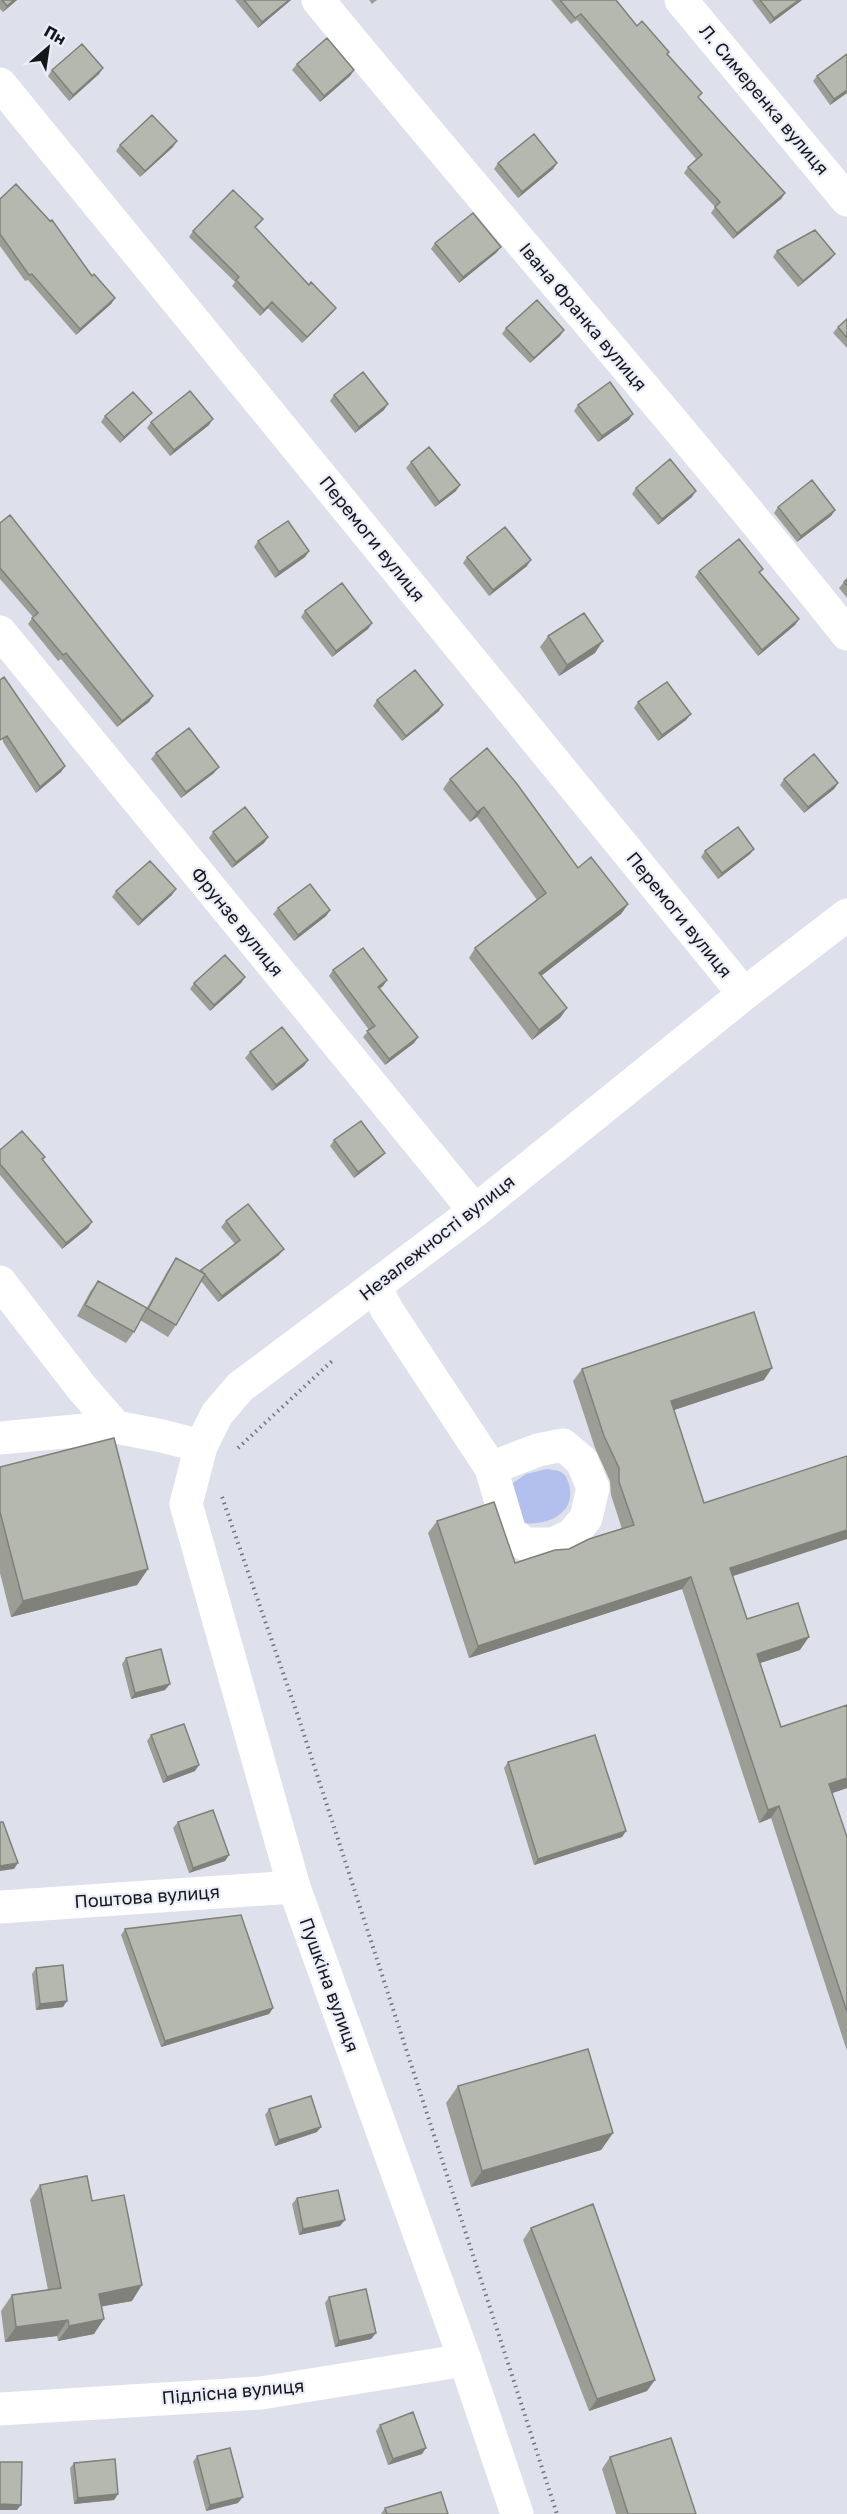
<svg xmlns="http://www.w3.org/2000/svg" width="847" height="2514" viewBox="0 0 847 2514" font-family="'Golos Text',sans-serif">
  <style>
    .green { fill: #b3c0ed }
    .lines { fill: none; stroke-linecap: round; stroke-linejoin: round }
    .path { stroke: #74767d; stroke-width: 4; stroke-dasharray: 1.5 4.5; stroke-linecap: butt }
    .street { stroke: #fff; stroke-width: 33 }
    .secondary { stroke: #fff; stroke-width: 33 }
    .wall { fill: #9c9e96 }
    .shaded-wall { fill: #7f817a }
    .building { fill: #b5b8ae; stroke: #7f817a; stroke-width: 1.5 }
    .labels { text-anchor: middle; stroke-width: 4.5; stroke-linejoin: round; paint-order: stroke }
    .street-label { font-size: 18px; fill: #16171b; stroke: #ebeef8 }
  </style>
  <rect width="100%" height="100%" fill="#dee1eb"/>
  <!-- green -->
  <path class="green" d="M547,1469C551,1470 557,1470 561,1472C566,1475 567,1479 569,1484C577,1512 549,1526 524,1523L510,1485L526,1474Z"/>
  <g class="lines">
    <!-- path -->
    <path class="path" d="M238,1448L332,1361
      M222,1497L297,1713L557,2514"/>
    <!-- street -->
    <path class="street" d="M318,0C493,213 675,419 847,634
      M681,0L847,200
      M0,84L744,994
      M0,632L475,1211
      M0,1282L82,1388L116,1427
      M375,1287L387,1310L491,1468L510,1532L525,1544H553L572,1535L586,1518L593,1488L582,1461L563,1445L538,1450L491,1468
      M0,1438L116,1427L162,1436L201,1446
      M0,1907L294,1887
      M0,2409L261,2393L465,2360"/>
    <!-- secondary -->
    <path class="secondary" d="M517,2514L465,2360L294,1887L186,1504L201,1446L217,1414L240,1387L475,1211L744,994L847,915"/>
  </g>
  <!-- wall -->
  <path class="wall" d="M0,0H17L3,12L0,9Z
    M235,0H291L258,28Z
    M369,0H377L372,4Z
    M551,0H616L637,26L668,54L699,98L785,193L781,199L733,239L711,213L715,207L684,173L688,167L696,159L577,20L571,24Z
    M752,0H802L770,24Z
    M847,54V93L830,105L813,81L817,76Z
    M297,64L354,70L350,76L320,102L292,70Z
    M52,70L99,74L69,101L48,76Z
    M120,145L173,147L140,177L116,151Z
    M498,163H557L553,169L518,198L494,169Z
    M0,199L92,276L115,298L111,304L76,335L28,280L25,281L0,246Z
    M263,219L255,228L309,285L336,308L332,313L302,343L268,308L260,316L232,286L235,282L189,237L193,231Z
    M435,243L501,247L496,253L459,283L431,249Z
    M777,251L835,254L830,260L798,287L773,257Z
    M847,319V348L833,333L838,327Z
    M506,328L560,336L530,363L502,334Z
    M334,395L384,410L355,433L330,401Z
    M578,405L629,420L598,442L574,411Z
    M152,413L147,418L120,443L101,422L105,416Z
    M151,422L209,425L170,456L147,428Z
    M411,462L456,491L435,507L406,468Z
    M636,488L692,497L658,525L632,494Z
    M778,507L835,510L831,516L797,542L774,513Z
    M0,523L153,696L149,702L117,727L61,659L58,661L28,624L33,617L0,579Z
    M258,541L309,551L305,557L275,578L254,547Z
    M467,557L527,566L489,596L463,563Z
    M763,569L760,573L799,619L795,625L758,656L695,577L699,571Z
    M847,579V598L839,588L844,582Z
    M305,611L372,623L368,629L332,657L301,617Z
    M548,636L595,653L559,676L540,647Z
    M0,680L65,766L61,772L36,793L3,742Z
    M377,700L439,711L402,741L373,706Z
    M638,702L691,714L686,720L658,741L634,708Z
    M156,753L214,773L181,798L151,759Z
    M450,779L628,904L621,914L541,976L567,1008L560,1018L532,1040L469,958L475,948L537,900L477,817L470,822L443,789Z
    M784,779L838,783L834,789L804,813L780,785Z
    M213,832L268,837L264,843L232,868L209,838Z
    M754,849L750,854L718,879L701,857L705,851Z
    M116,891L172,895L138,926L112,897Z
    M278,908L330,910L326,916L294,941L273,914Z
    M333,970L387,980L383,986L380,988L418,1037L414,1043L385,1065L363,1037L369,1030L329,976Z
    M245,977L241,983L210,1011L190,989L194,983Z
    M250,1052L308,1060L304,1066L272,1091L245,1058Z
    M334,1140L385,1153L380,1158L354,1178L330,1146Z
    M0,1150L45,1157L43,1160L92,1222L88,1228L62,1249L0,1175Z
    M226,1221L279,1255L218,1302L201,1281L176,1325L168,1337L140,1320L168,1270L176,1258L201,1271L235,1244L221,1227Z
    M98,1281L134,1332L126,1343L77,1316L90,1292Z
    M582,1369L764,1380L674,1410L704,1503L733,1576L747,1619L800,1650L760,1663L781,1727L847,1705V1788L832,1793L847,1837V2051L771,1818L759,1823L682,1589L469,1658L428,1533L437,1521L515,1563L569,1549L622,1529L611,1495L610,1481L595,1448L573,1381Z
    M0,1467L148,1569L137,1585L11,1617L0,1573Z
    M126,1658L165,1690L131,1699L122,1664Z
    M151,1735L195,1771L163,1783L147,1741Z
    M508,1762L626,1831L622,1837L534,1865L504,1768Z
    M178,1822L229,1855L225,1861L189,1873L173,1828Z
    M125,1929L273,2008L269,2014L161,2047L121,1935Z
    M36,1968L63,2007L36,2010L32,1974Z
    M458,2086L613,2133L601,2150L471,2187L446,2103Z
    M269,2109L317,2132L275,2146L265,2115Z
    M40,2185L92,2201L132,2301L102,2306L94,2334L58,2341L57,2336L5,2342L1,2311L12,2295L48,2290L30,2200Z
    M297,2198L340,2226L299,2235L292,2204Z
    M531,2228L647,2391L589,2411L523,2240Z
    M329,2297L376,2333L371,2339L335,2347L325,2303Z
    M380,2425L422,2454L388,2465L376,2431Z
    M197,2456L238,2503L206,2511L193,2462Z
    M610,2457L696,2514H616L602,2469Z
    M74,2463L118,2494L114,2500L74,2504L70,2468Z
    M385,2508L448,2514H381Z"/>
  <!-- shaded-wall -->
  <path class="shaded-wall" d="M14,0H17L3,12L7,6Z
    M289,0H291L258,28L262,22Z
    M799,0H802L770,24L774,18Z
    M103,68L99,74L69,101L73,95Z
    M354,70L350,76L320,102L324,96Z
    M847,90V93L830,105L834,99Z
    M177,141L173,147L140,177L145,171Z
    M557,163L553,169L518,198L522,192Z
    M785,193L781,199L733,239L737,233Z
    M501,247L496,253L459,283L463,277Z
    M835,254L830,260L798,287L803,281Z
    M115,298L111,304L76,335L80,329Z
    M272,302L268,308L260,316L264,310Z
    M336,308L332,313L302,343L307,337Z
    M564,330L560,336L530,363L534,358Z
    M388,404L384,410L355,433L359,427Z
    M152,413L147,418L120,443L124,437Z
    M633,414L629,420L598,442L602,436Z
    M213,419L209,425L170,456L174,450Z
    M460,485L456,491L435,507L439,502Z
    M696,491L692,497L658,525L662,519Z
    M835,510L831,516L797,542L801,536Z
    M309,551L305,557L275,578L279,572Z
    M531,560L527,566L489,596L493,590Z
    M799,619L795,625L758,656L762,650Z
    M372,623L368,629L332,657L336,651Z
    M603,641L595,653L559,676L567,665Z
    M153,696L149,702L117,727L122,721Z
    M443,705L439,711L402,741L406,736Z
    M691,714L686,720L658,741L662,735Z
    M65,766L61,772L36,793L40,787Z
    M219,767L214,773L181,798L186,792Z
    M838,783L834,789L804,813L808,807Z
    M484,807L477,817L470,822L477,812Z
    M268,837L264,843L232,868L236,862Z
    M754,849L750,854L718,879L722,873Z
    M176,889L172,895L138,926L142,920Z
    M628,904L621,914L532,983L539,973Z
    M330,910L326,916L294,941L298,935Z
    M245,977L241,983L210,1011L214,1005Z
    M387,980L383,986L374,993L378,987Z
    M567,1008L560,1018L532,1040L539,1030Z
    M418,1037L414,1043L385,1065L389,1059Z
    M308,1060L304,1066L272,1091L276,1085Z
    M385,1153L380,1158L354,1178L358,1172Z
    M92,1222L88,1228L62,1249L66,1243Z
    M284,1249L279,1255L218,1302L222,1296Z
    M772,1368L764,1380L662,1414L671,1401Z
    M847,1530V1539L721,1580L730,1568Z
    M148,1569L137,1585L11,1617L23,1601Z
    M691,1577L682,1589L469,1658L478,1646Z
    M809,1637L800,1650L748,1667L757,1654Z
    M170,1684L165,1690L131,1699L135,1693Z
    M199,1765L195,1771L163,1783L167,1777Z
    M847,1778V1788L821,1797L829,1784Z
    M779,1806L771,1818L759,1823L768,1810Z
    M626,1831L622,1837L534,1865L538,1859Z
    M229,1855L225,1861L189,1873L193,1868Z
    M18,1863L14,1869L0,1871V1866Z
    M67,2001L63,2007L36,2010L40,2004Z
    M273,2008L269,2014L161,2047L165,2041Z
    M321,2127L317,2132L275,2146L279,2140Z
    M613,2133L601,2150L471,2187L482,2171Z
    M345,2220L340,2226L299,2235L303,2229Z
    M142,2285L132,2301L88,2309L99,2294Z
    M104,2319L94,2334L58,2341L69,2326Z
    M68,2320L57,2336L5,2342L16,2327Z
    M376,2333L371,2339L335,2347L339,2341Z
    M655,2380L647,2391L589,2411L597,2399Z
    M426,2448L422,2454L388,2465L393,2459Z
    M118,2494L114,2500L74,2504L78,2498Z
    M243,2497L238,2503L206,2511L210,2505Z
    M0,2504L21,2505L17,2510H0Z"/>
  <!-- building -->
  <path class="building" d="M2,0H14L7,6Z
    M244,0H289L262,22Z
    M560,0H616L637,26L642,21L669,52L667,54L702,93L698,97L785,193L737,233L715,207L720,202L688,167L702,155L581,14L575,18Z
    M760,0H799L774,18Z
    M327,38L354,70L324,96L297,64Z
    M82,44L103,68L73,95L52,70Z
    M847,54V90L834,99L817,76Z
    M152,115L177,141L145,171L120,145Z
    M534,134L557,163L522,192L498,163Z
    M16,184L50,221L52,220L92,276L94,274L115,298L80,329L32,274L29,275L0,234V199Z
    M233,190L263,219L255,227L309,285L311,282L336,308L307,337L272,302L264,310L236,280L239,277L193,231Z
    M473,213L501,247L463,277L435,243Z
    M815,230L835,254L803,281L777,251Z
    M537,300L564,330L534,358L506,328Z
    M847,319V338L838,327Z
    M363,372L388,404L359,427L334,395Z
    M610,382L633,414L602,436L578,405Z
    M190,391L213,419L174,450L151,422Z
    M133,392L152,413L124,437L105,416Z
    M429,447L460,485L439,502L411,462Z
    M670,459L696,491L662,519L636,488Z
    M812,480L835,510L801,536L778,507Z
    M10,515L153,696L122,721L66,653L63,655L32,618L38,613L0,568V523Z
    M288,521L309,551L279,572L258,541Z
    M505,527L531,560L493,590L467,557Z
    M739,539L763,569L759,572L799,619L762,650L699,571Z
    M847,579V586L844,582Z
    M342,583L372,623L336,651L305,611Z
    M584,613L603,641L567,665L548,636Z
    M415,670L443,705L406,736L377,700Z
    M4,677L65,766L40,787L7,736L0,740V680Z
    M667,682L691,714L662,735L638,702Z
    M189,728L219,767L186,792L156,753Z
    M487,748L517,784L578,868L591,857L628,904L539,973L567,1008L539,1030L475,948L546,893L484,807L477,812L450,779Z
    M814,754L838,783L808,807L784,779Z
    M245,807L268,837L236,862L213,832Z
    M738,827L754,849L722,873L705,851Z
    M150,861L176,889L142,920L116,891Z
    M310,884L330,910L298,935L278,908Z
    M363,948L387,980L378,987L418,1037L389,1059L367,1031L375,1026L333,970Z
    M225,955L245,977L214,1005L194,983Z
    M282,1027L308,1060L276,1085L250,1052Z
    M361,1121L385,1153L358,1172L334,1140Z
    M22,1131L45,1157L42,1159L92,1222L66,1243L0,1164V1150Z
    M248,1204L284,1249L222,1296L201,1270L240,1240L226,1221Z
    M176,1258L205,1274L176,1325L148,1309Z
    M98,1281L147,1308L134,1332L85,1305Z
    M754,1312L772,1368L671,1401L704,1503L847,1456V1530L730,1568L747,1619L798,1603L809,1637L757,1654L781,1727L847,1705V1778L829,1784L847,1837V2012L779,1806L768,1810L691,1577L478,1646L437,1521L494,1502L515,1563L555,1550L569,1549L589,1539L634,1525L619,1482V1468L604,1436L582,1369Z
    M114,1438L148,1569L23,1601L0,1512V1467Z
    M161,1649L170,1684L135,1693L126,1658Z
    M184,1724L199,1765L167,1777L151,1735Z
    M595,1735L626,1831L538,1859L508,1762Z
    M213,1810L229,1855L193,1868L178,1822Z
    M0,1822H3L18,1863L0,1866Z
    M241,1915L273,2008L165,2041L125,1929Z
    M63,1965L67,2001L40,2004L36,1968Z
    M588,2049L613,2133L482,2171L458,2086Z
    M311,2096L321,2127L279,2140L269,2109Z
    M87,2176L92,2201L124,2195L142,2285L99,2294L104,2319L69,2326L68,2320L16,2327L12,2295L61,2288L40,2185Z
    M338,2190L345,2220L303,2229L297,2198Z
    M593,2204L655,2380L597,2399L531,2228Z
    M366,2289L376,2333L339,2341L329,2297Z
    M413,2412L426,2448L393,2459L380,2425Z
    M671,2438L696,2514H628L610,2457Z
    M230,2448L243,2497L210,2505L197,2456Z
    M115,2459L118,2494L78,2498L74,2463Z
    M0,2462H22L21,2505L0,2504Z
    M441,2492L448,2514H387L385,2508Z"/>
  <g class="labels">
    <!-- street labels -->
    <g class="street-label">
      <text transform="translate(764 100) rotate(50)" y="6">Л. Симеренка вулиця</text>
      <text transform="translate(583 317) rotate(50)" y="6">Івана Франка вулиця</text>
      <text transform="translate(372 539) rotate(51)" y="6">Перемоги вулиця</text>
      <text transform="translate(679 915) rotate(51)" y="6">Перемоги вулиця</text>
      <text transform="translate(237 922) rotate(51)" y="6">Фрунзе вулиця</text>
      <text transform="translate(437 1238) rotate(-38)" y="6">Незалежності вулиця</text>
      <text transform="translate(147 1897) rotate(-4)" y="6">Поштова вулиця</text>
      <text transform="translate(329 1985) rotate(70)" y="6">Пушкіна вулиця</text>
      <text transform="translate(233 2392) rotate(-5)" y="6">Підлісна вулиця</text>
    </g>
  </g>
  <!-- north arrow -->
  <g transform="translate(48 48) rotate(29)" stroke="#ebeef8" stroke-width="4.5" paint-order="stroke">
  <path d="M0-4.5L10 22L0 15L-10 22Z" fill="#16171b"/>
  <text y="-9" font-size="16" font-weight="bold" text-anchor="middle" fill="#16171b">Пн</text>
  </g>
</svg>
